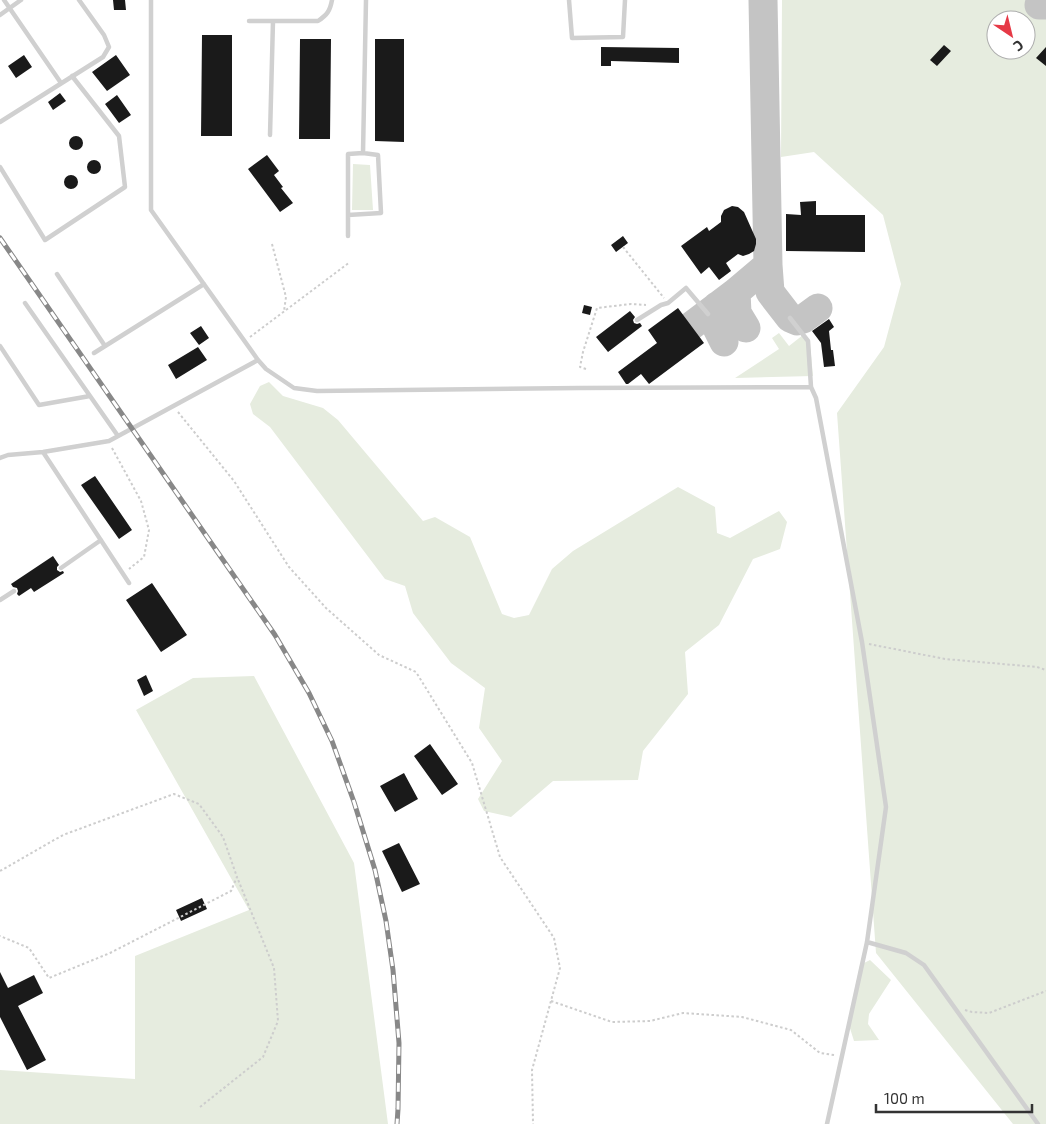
<svg xmlns="http://www.w3.org/2000/svg" width="1046" height="1124" viewBox="0 0 1046 1124" font-family="'Exo 2',sans-serif">
  <style>
    .green { fill: #e6ecdf; fill-rule: evenodd }
    .lines { fill: none; stroke-linecap: round; stroke-linejoin: round }
    .taxiway { stroke: #c4c4c4; stroke-width: 29 }
    .building { fill: #1a1a1a }
    .path { stroke: #cdcdcd; stroke-width: 2; stroke-dasharray: 2.5 2.5; stroke-linecap: butt }
    .lane { stroke: #d0d0d0; stroke-width: 4.5 }
    .rail-casing { stroke: #888; stroke-width: 5 }
    .rail { stroke: #fff; stroke-width: 3; stroke-dasharray: 9; stroke-linecap: butt }
  </style>
  <rect width="100%" height="100%" fill="#fff"/>
  <!-- green -->
  <path class="green" d="M782,0H1046V1124H1013L876,953L837,413L884,347L901,284L883,215L814,152L781,157ZM996,20H1026V50H996Z
    M353,164L370,165L373,210H352Z
    M779,333L789,346L803,335L810,344L813,376L735,378L779,349L772,338Z
    M269,382L283,396L323,408L338,420L423,521L435,517L470,537L502,614L514,618L529,615L552,569L573,551L678,487L715,507L717,533L730,538L779,511L787,522L780,549L753,559L719,625L685,652L688,694L643,751L638,780L553,781L511,817L484,811L478,799L502,761L479,728L485,688L451,663L413,613L405,586L385,579L270,427L253,414L250,404L260,386Z
    M254,676L354,863L388,1124H0V1070L135,1079V956L249,910L136,710L193,678Z
    M870,960L891,980L869,1014L868,1024L879,1040L854,1041L848,1022L860,965Z"/>
  <g class="lines">
    <!-- taxiway -->
    <path class="taxiway" d="M763,0L768,265L770,292L790,318L797,321L803,319L818,308
      M1039,5H1046
      M736,292L737,313L746,328
      M717,306V328L724,342
      M691,326L736,292L768,265"/>
  </g>
  <!-- building -->
  <path class="building" d="M113,0H125L126,10H114Z
    M202,35H232V136H201Z
    M300,39H331L330,139H299Z
    M375,39H404V142L375,141Z
    M944,45L951,51L937,66L930,60Z
    M601,47L679,48V63L611,61V66H601Z
    M1046,47V66L1036,58Z
    M24,55L32,67L16,78L8,66Z
    M116,55L130,75L107,91L92,72Z
    M60,93L66,101L53,110L48,102Z
    M117,95L131,115L119,123L105,104Z
    M69 143a7 7 0 1 1 14 0a7 7 0 1 1-14 0Z
    M267,155L279,171L274,175L283,187L281,188L293,203L280,212L248,169Z
    M87 167a7 7 0 1 1 14 0a7 7 0 1 1-14 0Z
    M64 182a7 7 0 1 1 14 0a7 7 0 1 1-14 0Z
    M816,201V215H865V252L786,251V214L801,215L800,202Z
    M732,206L738,207L744,212L756,239V244L754,251L749,254L743,256L738,254L726,263L731,271L719,280L709,267L701,274L681,246L707,227L709,231L721,222V216L724,210Z
    M623,236L628,243L616,252L611,245Z
    M584,305L592,307L590,315L582,313Z
    M678,308L704,343L649,384L641,374L628,384H626L618,372L657,343L648,330Z
    M630,311L635,317L633,320L634,323L637,324L640,323L642,326L608,352L596,337Z
    M829,319L834,327L829,331L831,350H833L835,366L824,367L821,343L812,331Z
    M201,326L209,338L199,345L190,333Z
    M198,347L207,360L176,379L168,365Z
    M95,476L132,530L119,539L81,485Z
    M53,556L59,565L57,567V570L60,572L63,571L64,573L34,592L31,588L19,596L17,594L18,591L17,588L13,587L11,584Z
    M152,583L187,635L161,652L126,600Z
    M146,675L153,691L144,696L137,680Z
    M430,744L458,784L442,795L414,756Z
    M404,773L418,799L395,812L380,786Z
    M399,843L420,884L402,892L382,851Z
    M202,898L207,909L181,921L176,910Z
    M0,972L8,988L34,975L43,993L18,1006L46,1060L27,1070L0,1017Z"/>
  <g class="lines">
    <!-- path -->
    <path class="path" d="M272,244L286,297L284,311
      M623,247L664,298
      M250,337L350,262
      M586,369L580,367L583,352L597,308L631,304L646,305
      M178,412L234,481L289,567L326,608L379,655L416,672L472,763L500,857L554,938L560,968L532,1070L533,1124
      M112,448L141,501L149,530L144,557L129,569
      M869,644L945,659L1037,667L1046,670
      M0,871L63,835L174,794L199,804L223,837L237,877L231,891L110,953L49,978L29,948L0,936
      M551,1001L612,1022L650,1021L683,1013L742,1017L791,1030L820,1053L834,1055
      M965,1010L972,1012L989,1013L1046,991
      M200,1107L263,1057L278,1021L274,968L237,877"/>
    <!-- lane -->
    <path class="lane" d="M4,0L61,83
      M151,0V210L258,360L266,369L294,388L317,391L579,388L811,387
      M569,0L572,38L623,37L625,0
      M0,15L21,0
      M249,21H318C327,15 330,11 332,0
      M0,122L103,57L109,47L104,35L79,0
      M270,135L273,21
      M0,167L45,240L125,187L119,136L72,76
      M348,215L381,213L378,155L363,153
      M348,236V154L363,153L366,0
      M57,274L105,346
      M25,303L118,436
      M790,318L808,341L811,387L816,398L862,642L886,807L867,942L827,1124
      M637,320L661,305L668,303L686,288L708,314
      M0,346L39,405L90,396
      M94,353L204,284
      M43,452L129,583
      M0,458L8,455L43,452L109,441L258,360
      M61,568L101,540
      M0,600L14,591
      M867,942L906,953L924,965L1038,1124"/>
    <!-- rail casing -->
    <g class="rail-casing">
      <path id="rail" d="M0,238L275,635L309,693L332,741L354,802L375,870L386,921L393,970L399,1043L398,1109L397,1124"/>
    </g>
    <!-- rail -->
    <use href="#rail" class="rail"/>
  </g>
  <!-- north arrow -->
  <g transform="translate(1011 35) rotate(145)"><circle r="24" fill="#ffffff" stroke="#adadad"/>
  <path d="M0-4L9 19L0 12L-9 19Z" fill="#e63946"/>
  <text y="-8" font-size="14" font-weight="bold" text-anchor="middle" fill="#333333">С</text>
  </g>
  <!-- scale -->
  <path d="M876 1104v8h156v-8" fill="none" stroke="#333333" stroke-width="2.5"/>
  <text x="884" y="1104" font-size="15" fill="#333333" stroke="#ffffff" stroke-width="4" paint-order="stroke">100 m</text>
</svg>
